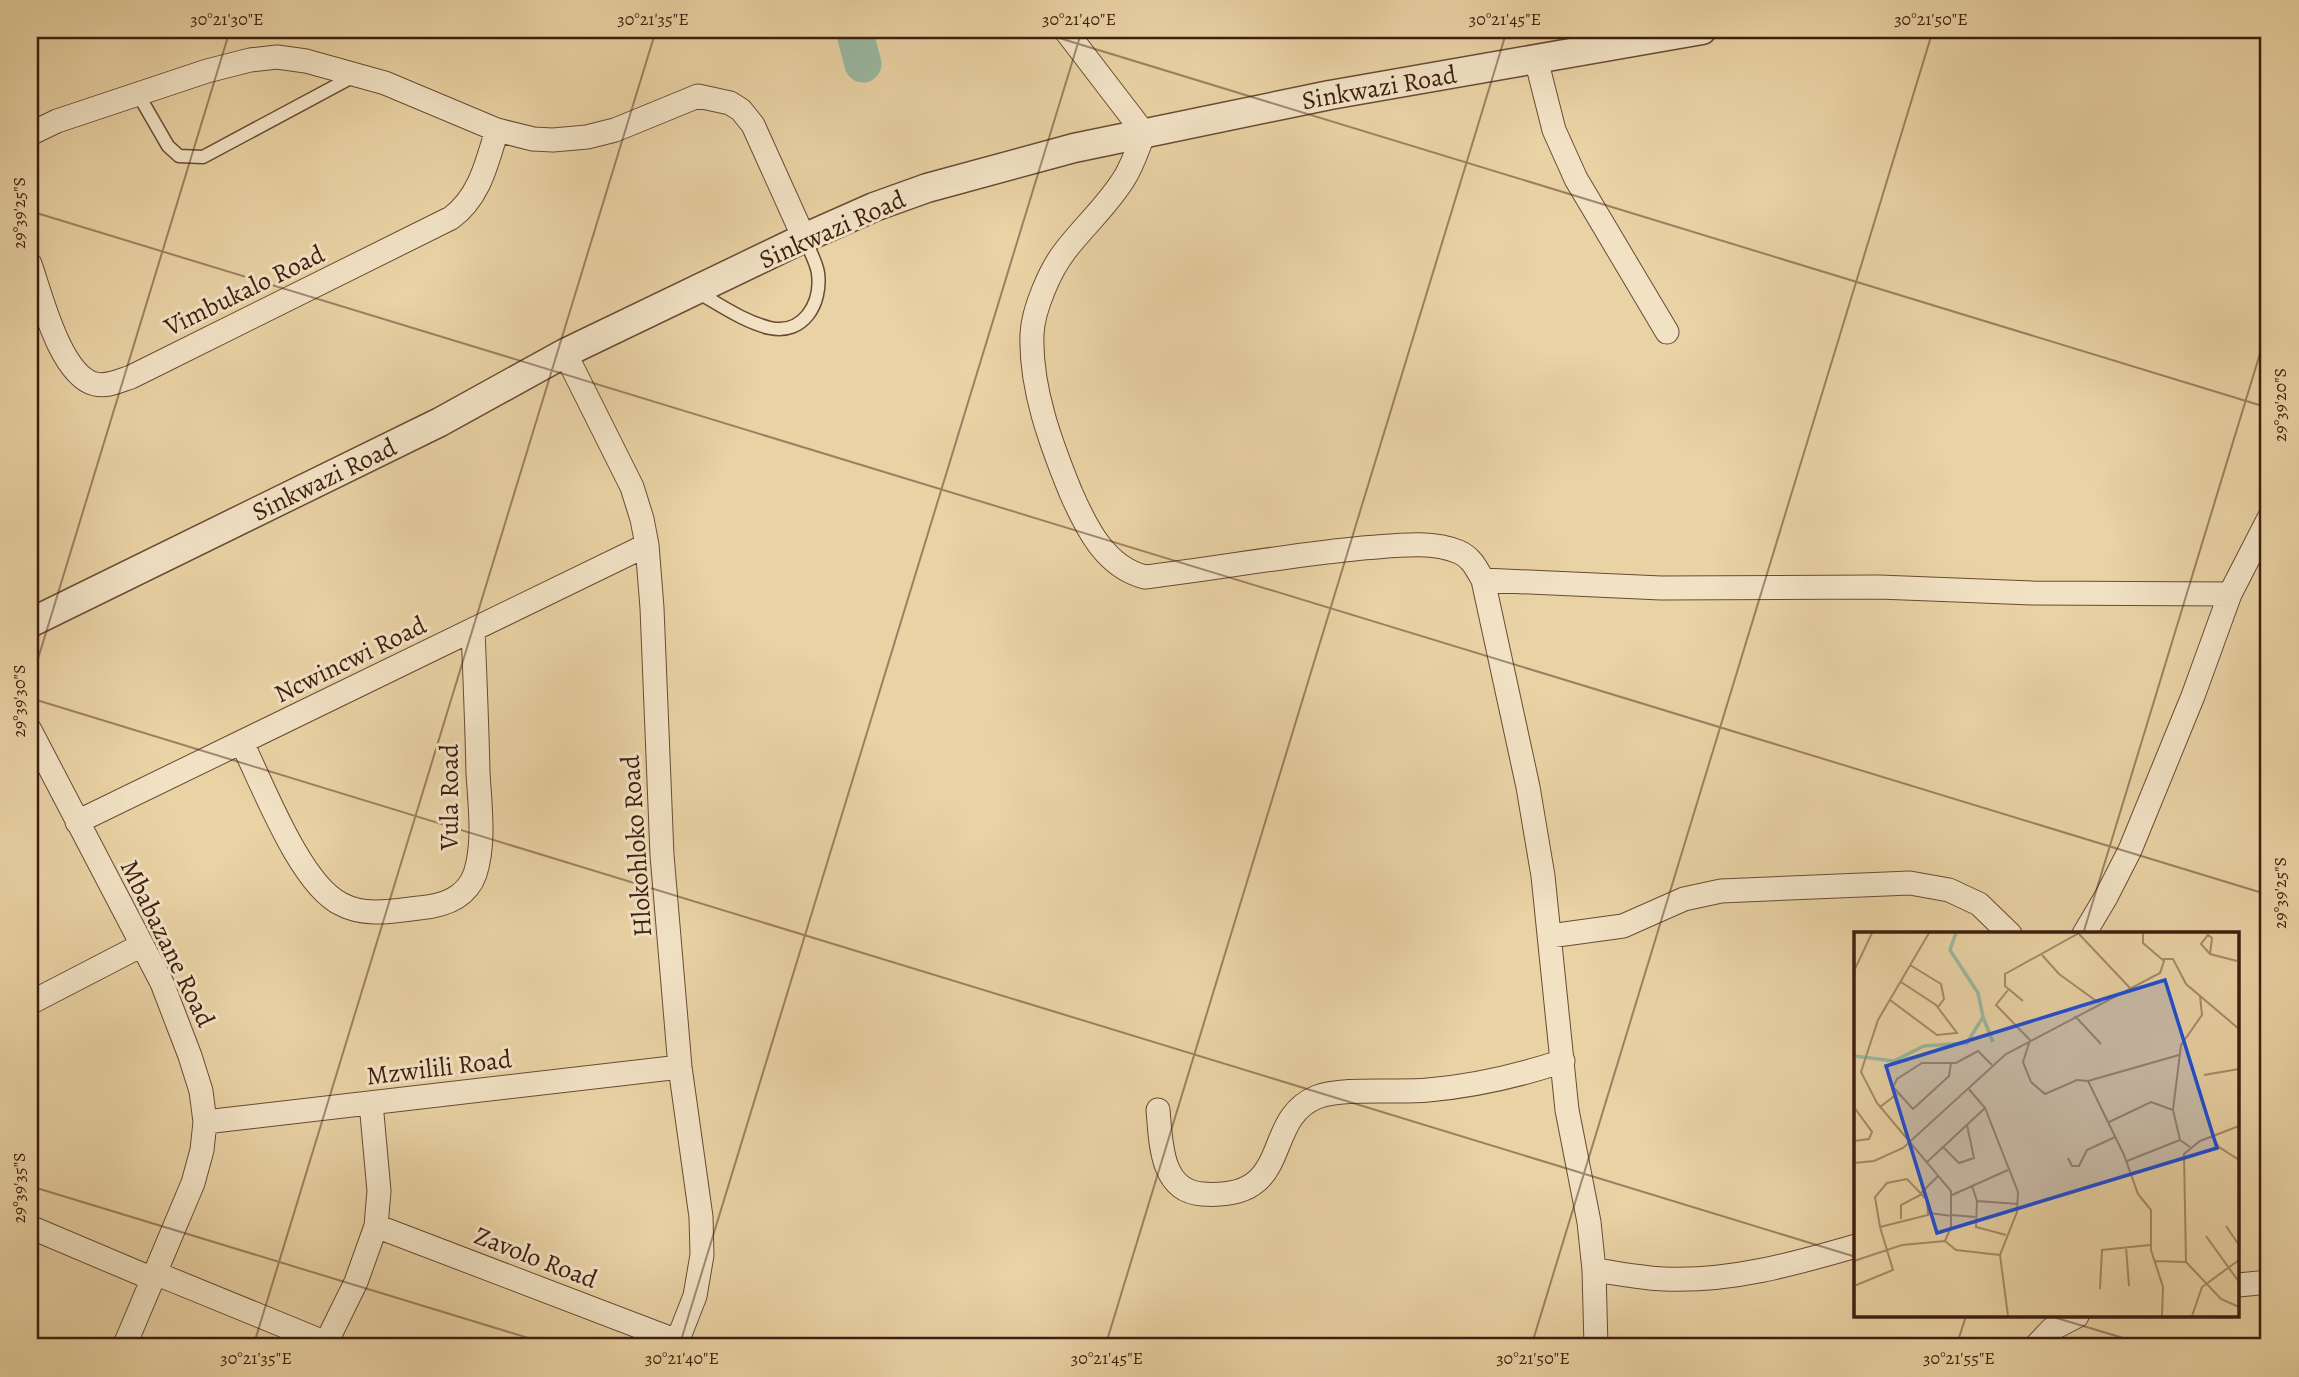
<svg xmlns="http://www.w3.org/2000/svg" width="2299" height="1377" viewBox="0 0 2299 1377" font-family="Alegreya,serif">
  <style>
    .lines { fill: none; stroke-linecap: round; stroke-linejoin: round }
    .river { stroke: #99b8a0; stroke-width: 37 }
    .service-casing { stroke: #6a4a34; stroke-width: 15 }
    .minor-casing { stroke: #6a4a34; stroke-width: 25 }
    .tertiary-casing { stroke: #6a4a34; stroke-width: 31 }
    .service { stroke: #f1e2c4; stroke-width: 12 }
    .minor { stroke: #f1e2c4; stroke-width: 23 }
    .tertiary { stroke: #f1e2c4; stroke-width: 28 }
    .ticks { fill: none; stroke: #3f1d0f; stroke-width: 2; stroke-opacity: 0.45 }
    .labels { text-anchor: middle; stroke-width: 6; stroke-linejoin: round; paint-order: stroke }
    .street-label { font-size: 26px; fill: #3f1d0f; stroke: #f1e2c4 }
    .inset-river { fill: none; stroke: #99b8a0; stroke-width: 3.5 }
    .inset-road { fill: none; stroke: #a58a68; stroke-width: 2 }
    .view { fill: #1d4ed8; fill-opacity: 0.15; stroke: #1d4ed8; stroke-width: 3.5 }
    .inset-edge { fill: none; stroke: #3f1d0f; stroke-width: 3.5 }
    .neatline { fill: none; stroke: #3f1d0f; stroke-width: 2.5 }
    .ticks-label { font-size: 18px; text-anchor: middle; fill: #3f1d0f }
  </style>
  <rect width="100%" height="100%" fill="#e9d2a4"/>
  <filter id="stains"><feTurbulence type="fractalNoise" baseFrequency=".00286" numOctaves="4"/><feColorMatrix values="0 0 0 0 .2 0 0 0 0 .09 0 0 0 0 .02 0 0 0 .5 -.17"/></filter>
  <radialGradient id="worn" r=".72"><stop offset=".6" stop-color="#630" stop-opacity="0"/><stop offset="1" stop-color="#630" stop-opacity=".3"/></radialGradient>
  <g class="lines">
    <!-- river -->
    <path class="river" d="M854,30L863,64"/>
    <!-- service casing -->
    <g class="service-casing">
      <path id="service" d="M138,94L168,146L179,156L203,157L356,75
        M697,292C719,304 744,322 770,328C803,335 822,304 818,273C816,261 809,249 804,238"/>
    </g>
    <!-- minor casing -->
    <g class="minor-casing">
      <path id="minor" d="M1065,30L1144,133C1138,148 1133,164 1125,177C1109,204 1084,226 1065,251C1050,270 1033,310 1032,334C1030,388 1051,444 1071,493C1086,527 1105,567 1145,577C1218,568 1290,555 1363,548C1394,546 1430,540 1459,552C1472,558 1476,568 1483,580L1528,787L1543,876L1567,1110L1589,1222L1594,1270L1596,1347
        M1536,59L1554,130L1576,179L1667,332
        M30,134L57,121L207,71L250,60L277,57L306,61L385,83L497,130L533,139L553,140L587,137L615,130L698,96L730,103L741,110L753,125L804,238
        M30,264C41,295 60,375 95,384C107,387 119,381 131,377L451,218C480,197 487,162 497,130
        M565,353L632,487L642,519L647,545L652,608L662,855L680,1067L701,1217L702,1255L695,1296L675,1347
        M1483,580L1661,588L1879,587L2032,593L2230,594
        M30,730L162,983L190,1056L201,1091L205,1122L202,1150L193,1183L124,1347
        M242,743C263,785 300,884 341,904C365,917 393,911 419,908C442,906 466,899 475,874C485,843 480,806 478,773C477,726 475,678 473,630
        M77,822L647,545
        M2084,934L2106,897L2130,850L2193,696L2230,594L2269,518
        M1550,936L1623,926L1684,899L1721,891L1910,883L1949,890L1979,904L2010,934
        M30,1003L142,945
        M1158,1110C1161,1141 1160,1191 1202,1194C1296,1201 1260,1120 1317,1097C1343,1087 1398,1093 1428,1090C1475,1086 1518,1076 1563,1061
        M205,1122L680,1067
        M376,1226L677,1341
        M30,1227L153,1279
        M1594,1270C1617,1273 1641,1278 1664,1279C1730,1282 1794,1264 1856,1246
        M155,1273L326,1343
        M2238,1285L2269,1282
        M324,1347L356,1282L376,1226L379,1191L371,1103
        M2035,1347L2052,1329L2077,1316"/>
    </g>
    <!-- tertiary casing -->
    <g class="tertiary-casing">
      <path id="tertiary" d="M30,623L440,422L565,353L804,238L874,207L927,188L1074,148L1330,95L1702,30"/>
    </g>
    <!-- service -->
    <use href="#service" class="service"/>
    <!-- minor -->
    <use href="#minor" class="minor"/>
    <!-- tertiary -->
    <use href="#tertiary" class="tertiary"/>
  </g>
  <!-- ticks -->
  <path class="ticks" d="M1033,30L2269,408M30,211L2269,895M30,685L230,30M30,698L1856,1257M2083,934L2269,324M30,1186L558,1347M2050,1316L2153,1347M253,1347L656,30M679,1347L1082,30M1105,1347L1507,30M1531,1347L1933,30M1956,1347L1966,1316"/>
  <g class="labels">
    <!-- street labels -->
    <g class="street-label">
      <text transform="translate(1379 87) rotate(-10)" y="9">Sinkwazi Road</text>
      <text transform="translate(832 229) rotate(-24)" y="9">Sinkwazi Road</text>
      <text transform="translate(244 290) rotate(-26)" y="9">Vimbukalo Road</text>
      <text transform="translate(324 479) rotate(-26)" y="9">Sinkwazi Road</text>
      <text transform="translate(350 659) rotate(-26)" y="9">Ncwincwi Road</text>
      <text transform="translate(449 797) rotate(-90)" y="9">Vula Road</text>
      <text transform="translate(636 846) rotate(-94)" y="9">Hlokohloko Road</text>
      <text transform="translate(168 943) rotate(64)" y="9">Mbabazane Road</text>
      <text transform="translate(439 1067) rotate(-7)" y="9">Mzwilili Road</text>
      <text transform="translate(536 1257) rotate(21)" y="9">Zavolo Road</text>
    </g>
  </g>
  <!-- overview -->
  <g transform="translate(1854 932)">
    <rect width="385" height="385" fill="#e9d2a4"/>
    <path class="inset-river" d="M129,85L139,110M0,124L40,129L70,114L113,111L129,85L124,61L96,18L102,1"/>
    <path class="inset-road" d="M75,1L24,88L7,140L23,171L97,259V295L91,309M224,1L276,56M385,20V48M356,22L358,6L354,3L347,12L356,22L383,29M188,23L205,42L245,71M309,27H319L332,52L385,97M56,33L87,52L90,67L84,75M0,39L18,1M154,58L142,73L176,108L169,130L177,150L191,162L223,148L234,149L270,223L284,262L297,278V318L309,355L308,384M36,68L83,103L103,101L82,73L47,50M169,69L151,54V42L225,1M221,84L247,112M97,131L95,144L59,177L39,155L43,147L68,131H102L124,119L138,133M350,143L385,137M234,149L325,123M114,156L131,176L164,260L163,280L146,323L154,384M0,175L18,200L15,207L0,209M26,175L43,162M255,190L297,170L319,178M358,204L365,215L385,228M89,215L105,231L120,226L113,193M336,215L326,208L319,178L327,113L348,83L346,64M214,226L218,234H225L233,218L261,205M273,229L326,208M0,231L20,229L49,216L152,122L306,41L310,29L289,11V1M72,231L131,176M118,254L123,269L122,295L152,303M67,261L84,244M98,263L154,238M123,269L164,272M75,281L98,284M98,283L121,285M47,287V273L68,262M372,294L385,313M352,304L385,350M91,309L102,318L146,323M272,315L275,354M0,329L48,313L91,309M300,329L332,330M332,330L330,222L346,209L385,194M332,330L367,367L385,375M0,354L39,338L26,295L21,265L33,251L53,247L73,268L74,283L26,295M246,357L248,318L296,313M338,384L348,355L385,328"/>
    <path class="view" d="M311,48L363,216L83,301L32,134Z"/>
    <rect width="385" height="385" class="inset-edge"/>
  </g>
  <!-- margin -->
  <rect width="2299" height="1377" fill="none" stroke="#e9d2a4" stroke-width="77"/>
  <rect x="38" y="38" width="2222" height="1300" class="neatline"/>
  <g class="ticks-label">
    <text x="227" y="25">30°21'30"E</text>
    <text x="653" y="25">30°21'35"E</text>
    <text x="1079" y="25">30°21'40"E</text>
    <text x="1505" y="25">30°21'45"E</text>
    <text x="1931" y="25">30°21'50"E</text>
    <text transform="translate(19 213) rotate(-90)" y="6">29°39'25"S</text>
    <text transform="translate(2280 405) rotate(-90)" y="6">29°39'20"S</text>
    <text transform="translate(19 701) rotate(-90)" y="6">29°39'30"S</text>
    <text transform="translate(2280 893) rotate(-90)" y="6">29°39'25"S</text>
    <text transform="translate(19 1188) rotate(-90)" y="6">29°39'35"S</text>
    <text x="256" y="1364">30°21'35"E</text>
    <text x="682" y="1364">30°21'40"E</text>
    <text x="1107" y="1364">30°21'45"E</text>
    <text x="1533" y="1364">30°21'50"E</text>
    <text x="1959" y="1364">30°21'55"E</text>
  </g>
  <rect width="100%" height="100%" filter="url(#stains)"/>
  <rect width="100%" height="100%" fill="url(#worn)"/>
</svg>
